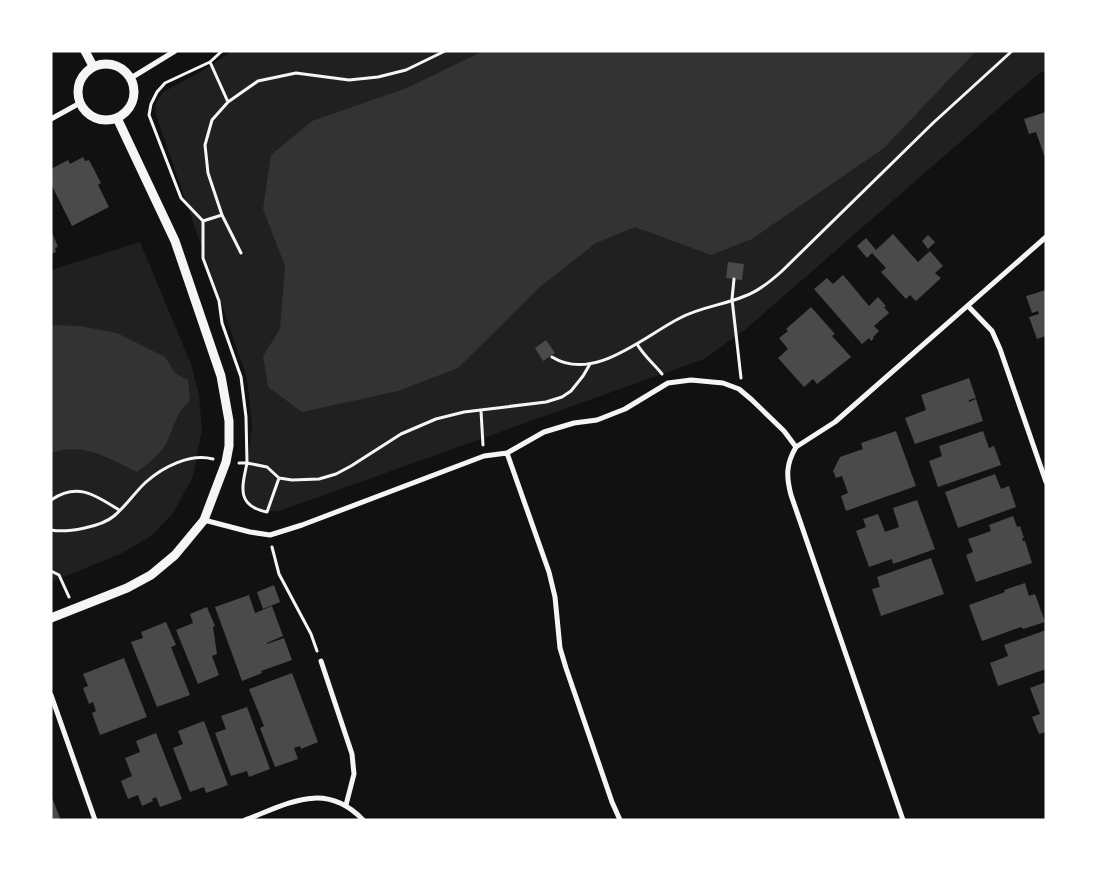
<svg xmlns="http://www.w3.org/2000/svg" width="1097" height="871" viewBox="0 0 1097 871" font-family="'IBM Plex Sans',sans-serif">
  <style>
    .green { fill: #202020 }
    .water { fill: #333 }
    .building { fill: #4a4a4a }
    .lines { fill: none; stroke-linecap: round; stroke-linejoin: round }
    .path { stroke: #f5f5f5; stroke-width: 3 }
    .minor { stroke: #f5f5f5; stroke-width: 5 }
    .tertiary { stroke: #f5f5f5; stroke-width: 9 }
  </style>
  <rect width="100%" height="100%" fill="#111"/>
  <!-- green -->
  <path class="green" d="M232,51H1046V71L1038,74L746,329L704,359L279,511C260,513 247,507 244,487L252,428L247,378L156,115L155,105L163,92L204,70Z
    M140,242L191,364L199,396L202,430L193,476L174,512L151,536L120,554L51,582V270Z"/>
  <!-- water -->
  <path class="water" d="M483,51H976L884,148L752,239L711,255L635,227L596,243L541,286L458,368L398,391L302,412L268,387L263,356L280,329L285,266L263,209L271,155L312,121L407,88Z
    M51,325L80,326L117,333L165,357L175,373L188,380L190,401C177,411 174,427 167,442C160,454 148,464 137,472C107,458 85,442 51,453Z"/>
  <!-- building -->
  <path class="building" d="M1046,112V158H1045L1036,132L1029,134L1024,119Z
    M83,157L85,161L89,160L101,183L98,185L109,207L72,226L51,184V169L68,160L70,164Z
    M51,230L58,247L55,248L56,252L51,254Z
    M893,234L918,262L930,251L943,266L935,273L941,278L916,301L910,295L906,299L881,272L886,268L872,253L867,258L857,246L866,238L876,250Z
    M928,235L935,242L928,249L922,241Z
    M728,262L744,264L742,280L726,278Z
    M843,275L869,306L878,297L886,306L884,307L889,313L874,326L879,331L873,337L874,338L871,341L869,338L862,344L814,289L827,278L833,284Z
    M1046,290V336L1037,339L1029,317L1039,314L1038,311L1032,313L1026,296Z
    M811,307L835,334L832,336L851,357L817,384L813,379L804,387L778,358L788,349L779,338L788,331L786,329Z
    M546,340L555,353L543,361L535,348Z
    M969,378L976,398L969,400V402L976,399L983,421L915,444L905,418L926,410L921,395Z
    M896,431L916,486L846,511L841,496L848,493L842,476L836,478L833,471L840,457L863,449L861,443Z
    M983,431L989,448L994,446L1001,465L938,487L929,461L942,456L939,446Z
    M995,474L1001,489L1009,486L1016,507L958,528L945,492Z
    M917,500L935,549L893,564L892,559L869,567L856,531L866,527L863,519L878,514L885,532L899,527L893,508Z
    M1013,516L1017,527L1020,526L1024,538H1022L1023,541H1025L1032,563L976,582L966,555L973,552L968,539L991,531L989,525Z
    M931,558L944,594L881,616L872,589L880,587L877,577Z
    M1025,583L1029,596L1035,594L1045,622L1023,629L1021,627L982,641L969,605L1005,592L1004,590Z
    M274,585L280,602L263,609L257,592Z
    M249,595L255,613L272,606L283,636L267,643V644L284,638L292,660L261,671L262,673L242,681L215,607Z
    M207,607L215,626L213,627L217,654L212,656L219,675L198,684L176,630L193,623L190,614Z
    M166,622L176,645L171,647L190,695L157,707L131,642L143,638L141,632Z
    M1046,630V669L998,686L990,663L1008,656L1004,645Z
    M124,658L147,717L100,735L92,713L96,711L93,702L89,704L83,688L88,686L83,674Z
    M292,673L318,742L301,749L300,746L294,748L298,759L275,767L260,728L264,726L249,689Z
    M1046,682V732L1039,734L1032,717L1040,714L1030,688Z
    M247,707L270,769L249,777L247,771L231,776L215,733L226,729L221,716Z
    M204,721L228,785L206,793L204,787L190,792L173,748L183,744L178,731Z
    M156,733L182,799L160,807L156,797L152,799L153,801L142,806L138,795L128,799L121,781L132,776L125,758L140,752L136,741Z
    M51,795L60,818L56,820H51Z"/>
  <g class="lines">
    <!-- path -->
    <path class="path" d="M222,51L210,62L165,83L157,92L151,104L149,115L181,198L203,221V258L219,301L222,323L241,377L246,417L247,463H239
      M210,62L228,102
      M203,221L222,215
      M241,253L222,215L208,173L205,145L212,120L228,102L258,81L296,73L349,80L378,77L406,70L445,51
      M734,279L732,299L741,378
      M637,344C644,356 654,364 662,374
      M552,357C594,383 644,336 680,318C700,307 724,305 745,296C759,291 771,281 782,271L933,123L1012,51
      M481,411L483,445
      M279,478L267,512C236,506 242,487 247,463L267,467L279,478L292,480L319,479L336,474L351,466L401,434L436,419L464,412L546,402L562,397L571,391L583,376L590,364
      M51,500C78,482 95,495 119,510
      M51,530C67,533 101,527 114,516C126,506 135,492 146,482C163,467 190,453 213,459
      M272,547L279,574L311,634L317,651
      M51,571L59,575L69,597"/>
    <!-- minor -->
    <path class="minor" d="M131,78L175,51
      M51,119L80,103
      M968,306L992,331L1000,349L1046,482
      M796,447L835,422L1046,237
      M507,453L549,572L555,597L560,648L566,668L612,802L620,820
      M204,520L250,532L270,535L302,525L484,456L507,453L544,432L574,423L597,420L625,409L668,383L691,380L723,383L739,389L752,400L784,431L796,447C786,464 786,476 791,495L903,820
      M321,661L352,754L354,774L346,805
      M51,695L95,820
      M245,820C288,804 325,780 363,820"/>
    <!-- tertiary -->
    <path class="tertiary" d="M85,51L93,66
      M78 92a28 28 0 1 1 56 0a28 28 0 1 1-56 0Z
      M51,618L127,588L151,575L175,555L204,520L226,462L229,446V421L221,376L175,241L117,118"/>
  </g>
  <!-- border -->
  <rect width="1097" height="871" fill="none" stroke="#ffffff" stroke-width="105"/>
</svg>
